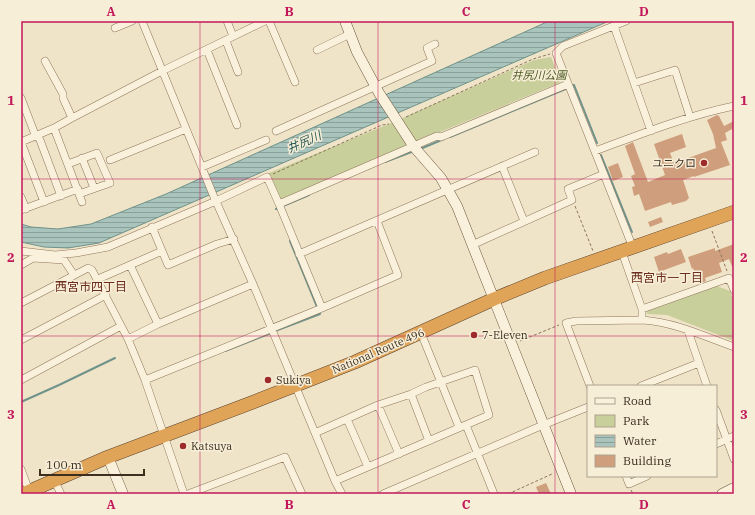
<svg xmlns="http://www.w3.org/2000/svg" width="755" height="515" viewBox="0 0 755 515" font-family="'IBM Plex Serif','Noto Sans JP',serif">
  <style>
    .park { fill: #c9cf9b }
    .water { fill: url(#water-rules); stroke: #6f938a }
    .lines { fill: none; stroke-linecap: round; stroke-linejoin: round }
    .stream { stroke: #6f938a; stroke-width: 2 }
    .building { fill: #cf9f7d }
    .street-casing { stroke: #8d765c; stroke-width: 8 }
    .secondary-casing { stroke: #6f573f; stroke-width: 11 }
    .highway-casing { stroke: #5b4430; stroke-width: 14 }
    .path { stroke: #8d765c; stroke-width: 1; stroke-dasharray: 3 2; stroke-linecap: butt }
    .street { stroke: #faf1dc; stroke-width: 7 }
    .secondary { stroke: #faf1dc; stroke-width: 10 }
    .highway { stroke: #e0a458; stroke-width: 13 }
    .grid { fill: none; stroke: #c2185b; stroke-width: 1; stroke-opacity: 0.55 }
    .poi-dot { fill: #9e2a2b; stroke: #f7eed8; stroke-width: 1.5 }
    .labels { text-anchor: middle; stroke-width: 3; stroke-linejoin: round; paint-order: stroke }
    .park-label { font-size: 11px; font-style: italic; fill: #4d5a26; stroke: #f7eed8 }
    .poi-label { font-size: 11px; fill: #3d2e20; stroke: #f7eed8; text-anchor: start }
    .street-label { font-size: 11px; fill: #3d2e20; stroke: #f7eed8 }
    .water-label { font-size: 12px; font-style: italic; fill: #2f5d5a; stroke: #f7eed8 }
    .neighbourhood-label { font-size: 12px; fill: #6b2e1e; stroke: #f7eed8 }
    .neatline { fill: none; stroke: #c2185b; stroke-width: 1.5 }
    .grid-label { font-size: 13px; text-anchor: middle; font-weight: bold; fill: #c2185b }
  </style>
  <defs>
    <pattern id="water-rules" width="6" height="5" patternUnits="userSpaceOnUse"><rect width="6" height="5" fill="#a9c4bc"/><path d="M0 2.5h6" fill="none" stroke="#8ba098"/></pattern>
  </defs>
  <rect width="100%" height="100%" fill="#f0e4c8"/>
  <!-- park -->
  <path class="park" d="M551,57L560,80L559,83L401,148L283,200L280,198L269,173L396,121L534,60Z
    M717,286L730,291L734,301V341L667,315L647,314V309Z"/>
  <!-- water -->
  <path class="water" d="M549,21H609L99,243L68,248L44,247L21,242V224L31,227L58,229L91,224L166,194Z"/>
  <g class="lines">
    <!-- stream -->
    <path class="stream" d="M572,86L574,85L597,143
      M450,137L568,88
      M420,149L444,139
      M601,155L632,232
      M385,162L414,151
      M276,209L309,195
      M275,331L320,314L290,241
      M225,351L271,333
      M21,402L59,385L115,358"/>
  </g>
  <!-- building -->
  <path class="building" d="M717,115L719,116L724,126L734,121V128L725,133L727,140L721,142L730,165L694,177V176L683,180L689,198L686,201L672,205L671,202L645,211L639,194L634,196L632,187L635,186L631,176L635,174L625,146L633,142L648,182L665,175L654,144L682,134L686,147L670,153L674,163L716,148L713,134L707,120Z
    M618,163L623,177L613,181L608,167Z
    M661,217L663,222L650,227L648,222Z
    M734,244V271L729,259L719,263L722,272L705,278L706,281L699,284L693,268L692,269L688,257L715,248V251Z
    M681,249L686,262L659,272L654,257L667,252L668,254Z
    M546,483L551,494H539L536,487Z"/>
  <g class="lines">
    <!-- street casing -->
    <g class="street-casing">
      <path id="street" d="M142,21L214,197L253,284L335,481L342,494
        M227,21L233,36
        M269,21L295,82
        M626,21L563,46L556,53L633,248
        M614,26L651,131
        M115,28L132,21
        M226,41L238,72
        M207,50L237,125
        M317,50L350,34
        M45,61L63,94V98L72,118
        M634,83L675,70L690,117
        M21,98L36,137
        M54,128L82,202
        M276,131L432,61L427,48L435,44
        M40,140L61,196
        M21,142L54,128L72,118L162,71L265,21
        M21,142L44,202
        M595,151C641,134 686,116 734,106
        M82,158L94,188
        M110,160L186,129
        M68,164L97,153L110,183L79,194
        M502,166L524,221
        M202,167L266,140
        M21,197L26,209
        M279,204L322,308
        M21,210L78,189
        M152,227L168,265L217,244L234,239
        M472,245L572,200L568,189L604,174
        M21,251L55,255L76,253L108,247L216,201L267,177L279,204L437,136L441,137L568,84
        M622,252L642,309V320C674,322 704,336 734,347
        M299,254L535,152
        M21,265L33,258L64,260L74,275
        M130,265L158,324
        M98,279L162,251
        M21,303L88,268L92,270L128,339L145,380L184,494
        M642,309L729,278L734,290
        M688,331L707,386
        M421,333L459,427
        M128,339L158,324L253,284
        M21,340L106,295
        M21,380L121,326
        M145,380L322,308L398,275L377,221
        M590,386L566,323L576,321L642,320
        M641,386L699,363
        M411,394L429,441
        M378,405L399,454
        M716,410L734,459
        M347,419L368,467
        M466,425L494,494
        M315,433L378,405L411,394L426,387L475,370L489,415L335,481
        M716,444L734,436
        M21,469L29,491
        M626,476L629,484L647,476
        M54,480L61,494
        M188,494L285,457L302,494
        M383,494L543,425L588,407"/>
    </g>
    <!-- secondary casing -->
    <g class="secondary-casing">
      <path id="secondary" d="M345,21L357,52L379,93L414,147L441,178L457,206L571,494
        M108,457L123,494
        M722,494L734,488"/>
    </g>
    <!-- highway casing -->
    <g class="highway-casing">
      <path id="highway" d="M23,494L108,457L256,401L355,362L494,299L545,278L734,212"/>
    </g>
    <!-- path -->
    <path class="path" d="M406,117L533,59L550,54
      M273,174L382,125L389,124
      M575,206L593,251
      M712,231L727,271
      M520,341L559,325
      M631,490L633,494
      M508,494L552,474"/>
    <!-- street -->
    <use href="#street" class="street"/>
    <!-- secondary -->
    <use href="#secondary" class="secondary"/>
    <!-- highway -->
    <use href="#highway" class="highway"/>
  </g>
  <!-- grid -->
  <path class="grid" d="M200,21V494M378,21V494M555,21V494M21,179H734M21,336H734"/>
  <!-- markers -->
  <g class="poi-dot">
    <circle cx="704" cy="163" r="4"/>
    <circle cx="474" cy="335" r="4"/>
    <circle cx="268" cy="380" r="4"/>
    <circle cx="183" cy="446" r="4"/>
  </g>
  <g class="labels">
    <!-- park labels -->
    <g class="park-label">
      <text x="539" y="79">井尻川公園</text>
    </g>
    <!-- poi labels -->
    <g class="poi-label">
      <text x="696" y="167" text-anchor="end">ユニクロ</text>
      <text x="482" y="339">7-Eleven</text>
      <text x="276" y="384">Sukiya</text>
      <text x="191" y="450">Katsuya</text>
    </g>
    <!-- street labels -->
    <g class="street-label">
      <text transform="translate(378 351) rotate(-23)" y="4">National Route 496</text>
    </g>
    <!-- water labels -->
    <g class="water-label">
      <text transform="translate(304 142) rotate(-24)" y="4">井尻川</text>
    </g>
    <!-- neighbourhood labels -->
    <g class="neighbourhood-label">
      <text x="667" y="282">西宮市一丁目</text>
      <text x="91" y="291">西宮市四丁目</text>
    </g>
  </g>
  <!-- border -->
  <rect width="755" height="515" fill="none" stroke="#f7eed8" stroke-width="44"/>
  <!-- legend -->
  <rect x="587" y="385" width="130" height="92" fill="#f7eed8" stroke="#ada18e"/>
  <rect x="595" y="398" width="20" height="6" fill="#faf1dc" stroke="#ada18e"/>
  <text x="623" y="405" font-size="12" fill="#3d2e20">Road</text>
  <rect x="595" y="415" width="20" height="12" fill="#c9cf9b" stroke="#ada18e"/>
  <text x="623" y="425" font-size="12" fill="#3d2e20">Park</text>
  <rect x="595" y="435" width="20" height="12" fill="url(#water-rules)" stroke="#ada18e"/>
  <text x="623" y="445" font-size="12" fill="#3d2e20">Water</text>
  <rect x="595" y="455" width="20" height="12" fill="#cf9f7d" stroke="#ada18e"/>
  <text x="623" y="465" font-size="12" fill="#3d2e20">Building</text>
  <!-- scale -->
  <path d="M40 469v6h104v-6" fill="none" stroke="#3d2e20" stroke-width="2"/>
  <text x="46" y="469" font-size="12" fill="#3d2e20" stroke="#f7eed8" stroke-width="3" paint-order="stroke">100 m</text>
  <rect x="22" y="22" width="711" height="471" class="neatline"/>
  <g class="grid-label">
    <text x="111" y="16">A</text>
    <text x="289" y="16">B</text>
    <text x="466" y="16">C</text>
    <text x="644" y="16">D</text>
    <text x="11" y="105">1</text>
    <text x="744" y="105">1</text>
    <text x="11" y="262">2</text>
    <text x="744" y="262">2</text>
    <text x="11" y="419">3</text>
    <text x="744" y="419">3</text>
    <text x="111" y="509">A</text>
    <text x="289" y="509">B</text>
    <text x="466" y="509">C</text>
    <text x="644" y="509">D</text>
  </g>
</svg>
